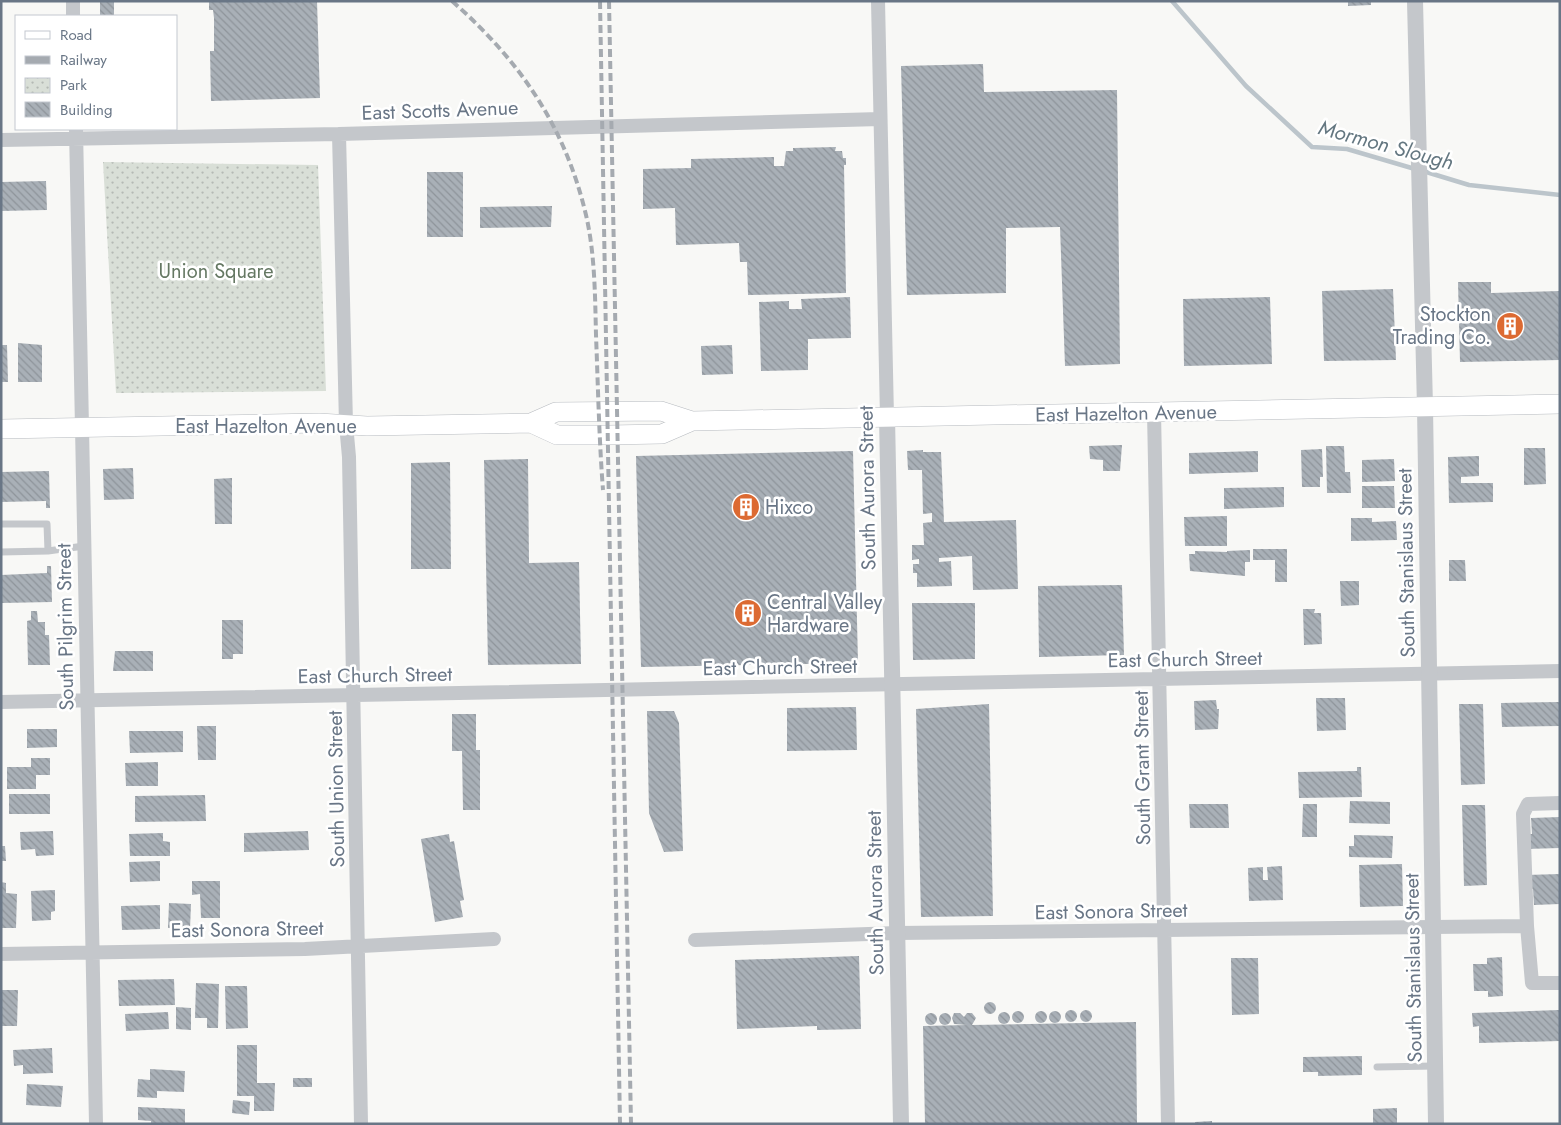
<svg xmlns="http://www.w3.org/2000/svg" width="1561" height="1125" viewBox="0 0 1561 1125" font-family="Jost,sans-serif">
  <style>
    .park { fill: url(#park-dots) }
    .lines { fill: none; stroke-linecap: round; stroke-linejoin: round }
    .stream { stroke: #bcc5cb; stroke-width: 4.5 }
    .building { fill: url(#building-back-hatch) }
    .secondary-casing { stroke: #b7bbc0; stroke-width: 20 }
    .service { stroke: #c4c7cb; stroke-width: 7 }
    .minor { stroke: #c4c7cb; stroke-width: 14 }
    .tertiary { stroke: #c4c7cb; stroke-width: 16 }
    .secondary { stroke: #fff; stroke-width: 19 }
    .rail { stroke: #a5aab0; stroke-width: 4; stroke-dasharray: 8 4; stroke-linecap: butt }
    .labels { text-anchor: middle; stroke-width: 5; stroke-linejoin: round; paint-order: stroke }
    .street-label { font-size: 20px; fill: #697686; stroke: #fff }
    .park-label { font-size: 20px; fill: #657863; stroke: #fff }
    .poi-label { font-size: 20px; fill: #697686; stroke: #fff; text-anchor: start }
    .water-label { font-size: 21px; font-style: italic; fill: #647781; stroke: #fff }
  </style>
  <defs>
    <pattern id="park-dots" width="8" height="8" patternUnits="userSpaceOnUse" patternTransform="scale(1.25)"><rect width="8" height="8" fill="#d9dfd7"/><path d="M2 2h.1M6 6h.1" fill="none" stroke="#b4b9b4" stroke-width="1.8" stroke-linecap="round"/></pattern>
    <pattern id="building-back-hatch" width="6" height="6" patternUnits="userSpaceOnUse" patternTransform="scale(1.25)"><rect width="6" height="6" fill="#a9b0b7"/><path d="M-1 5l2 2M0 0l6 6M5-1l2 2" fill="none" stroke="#8e949a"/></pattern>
  </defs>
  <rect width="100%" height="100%" fill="#f8f8f6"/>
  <!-- park -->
  <path class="park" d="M103,162L318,165L326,391L116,393Z"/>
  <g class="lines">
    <!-- stream -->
    <path class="stream" d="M1172,1L1246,86L1312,147L1347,149L1415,169
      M1423,171L1469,185L1560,195"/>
  </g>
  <!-- building -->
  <path class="building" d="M100,1H114V16H100Z
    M209,1H317L320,98L211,101L210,51H214V18L213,10H209Z
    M1348,1H1371V5L1348,6Z
    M983,64L984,92L1117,90L1120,364L1065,366L1060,227L1006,228V293L907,295L901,66Z
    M836,147L835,151H842L843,158H846V165H844L846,293L748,295L747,262H740L739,243L676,245L675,208L643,209V169L691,168V159L774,157V166H784L786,151H793V148Z
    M427,172H463V237H427Z
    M46,181L47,210L1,211V182Z
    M552,206L551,227L480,228V207Z
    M1458,282H1491V293L1560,291V360L1460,362Z
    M1393,289L1396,360L1324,361L1322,291Z
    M850,297L851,338L808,339V370L761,371L759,302L789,301V309H802L801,299Z
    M1270,297L1272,364L1184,366L1183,299Z
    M18,343L42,345V382H18Z
    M1,345H7L8,382H1Z
    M732,345L733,374L702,375L701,346Z
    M1122,445L1120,471H1103V460L1090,459L1089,446Z
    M1326,446H1344L1345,472H1350L1351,493H1327Z
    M1524,448H1545L1546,484L1524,485Z
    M1322,449L1323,477H1320V487H1302L1301,450Z
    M923,450V452H941L944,522L1016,520L1018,589L973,590L972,556L939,558V562L951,561L952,586L917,587V573H913V564H919V559L912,560V545H924L923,523L932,522V513L923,514L922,470H908L907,451Z
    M853,451L858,663L641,667L636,456Z
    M1258,451V472L1189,474V453Z
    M1479,456V476L1461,477V483H1493V502L1449,503L1448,457Z
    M528,459L529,563L579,562L581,664L488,665L484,460Z
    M1394,459L1395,481L1362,482V460Z
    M450,462L451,569H411V463Z
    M133,468L134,499L104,500L103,469Z
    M49,471L50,508H46V501L1,502V472Z
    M232,478V524H215L214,479Z
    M1362,486H1394L1395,508H1362Z
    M1284,487V507L1224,509V488Z
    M1227,516V546H1185L1184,517Z
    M1351,518H1372V522L1396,521L1397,540L1351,541Z
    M1253,549H1287V582H1275V560H1253Z
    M1250,550V562H1245V576L1190,571L1189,554H1195V551L1227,552V551Z
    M1449,560H1465L1466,581H1449Z
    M47,566H51L52,602L1,603V575L47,573Z
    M1340,581H1359V605L1341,606Z
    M1122,585L1124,655L1039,657L1038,586Z
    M912,603H975V659L913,660Z
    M1303,609H1315L1314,613H1321L1322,644L1304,645Z
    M31,611H37L38,622H45V635H49L50,665H28L27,621L31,620Z
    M222,620H243V654H233V659H222Z
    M115,651H153V671H113Z
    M1316,698H1345L1346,730L1317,731Z
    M1216,700L1217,709H1219L1218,729L1195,730L1194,701Z
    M1560,702V726L1502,727L1501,703Z
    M989,704L993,916L921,917L916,709Z
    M1459,704H1483L1485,784L1461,785Z
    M856,707L857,750L787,751V708Z
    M647,711H674L679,723L683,851L664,852L649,813Z
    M452,714H476V750H480V810H463L462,751H452Z
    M197,726H216V760H198Z
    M27,729H57V747L27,748Z
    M129,731H183V752L130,753Z
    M31,758H50V775H36V789H7V767H31Z
    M158,762V786H126L125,763Z
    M1357,767H1361L1362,797L1299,798L1298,772L1357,771Z
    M9,794H50V814H9Z
    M205,795L206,821L135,822V796Z
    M1350,801L1390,802V824L1349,823Z
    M1189,804H1228L1229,828H1190Z
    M1303,804H1317V837H1302Z
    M1462,805H1485L1487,885L1464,886Z
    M1560,817V848L1526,849L1525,834H1532L1531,818Z
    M53,831L54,855L36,856L35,849L21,850L20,832Z
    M308,831L309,850L244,852V833Z
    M163,833V841L170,842V856H130L129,834Z
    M449,834L450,842L454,841L464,900L460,901L463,917L435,922L421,839Z
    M1354,835L1393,836L1392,858L1349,857V846H1354Z
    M1,846H5L6,861H1Z
    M160,861V881L130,882L129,862Z
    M1402,864L1403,906L1360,907L1359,865Z
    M1282,866L1283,900L1249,901L1248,868L1263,867V880H1268L1267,867Z
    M1560,874V904L1534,905L1533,889H1527L1526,875Z
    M192,881H220V918H201L200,894L192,895Z
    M1,882L6,883V893L17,894L16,928H1Z
    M55,890V911L51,912V920L32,921L31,891Z
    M169,903L191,904L190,929L168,928Z
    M160,905V929L122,930L121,906Z
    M859,956L861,1029L817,1030V1026L737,1029L735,960Z
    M1502,957L1503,996L1488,997V991H1474L1473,964H1487V958Z
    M1231,958H1258L1259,1014L1232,1015Z
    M174,979L175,1005L119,1006L118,980Z
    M196,983L219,984L218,1028H207V1018H195Z
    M225,986H247L248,1028L226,1029Z
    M1,990H18L17,1026H1Z
    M984 1008a6 6 0 1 1 12 0a6 6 0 1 1-12 0Z
    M176,1007L191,1008V1030L176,1029Z
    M1080 1016a6 6 0 1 1 12 0a6 6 0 1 1-12 0Z
    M1065 1016a6 6 0 1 1 12 0a6 6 0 1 1-12 0Z
    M1559,1010L1560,1041L1479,1043V1026L1473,1027L1472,1013Z
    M1012 1017a6 6 0 1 1 12 0a6 6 0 1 1-12 0Z
    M1049 1017a6 6 0 1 1 12 0a6 6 0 1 1-12 0Z
    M1035 1017a6 6 0 1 1 12 0a6 6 0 1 1-12 0Z
    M998 1018a6 6 0 1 1 12 0a6 6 0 1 1-12 0Z
    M168,1012L169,1029L126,1031L125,1014Z
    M939 1019a6 6 0 1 1 12 0a6 6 0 1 1-12 0Z
    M954,1013H960L964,1017L967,1013H972L976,1018L972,1025L1136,1022L1137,1124H925L923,1026L967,1025L954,1024L952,1018Z
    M925 1019a6 6 0 1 1 12 0a6 6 0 1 1-12 0Z
    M237,1045H257V1083H275L274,1111H254V1096H237Z
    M52,1048L53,1073L23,1074V1065L14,1066L13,1050Z
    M1362,1056V1075L1318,1076V1072H1303V1057Z
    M150,1069L185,1071L184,1092L157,1091V1098L137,1097L138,1079L150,1080Z
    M293,1078H312V1087H293Z
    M27,1084L63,1086L61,1107L26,1105Z
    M233,1100L250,1102L249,1115L232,1113Z
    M138,1107L185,1109V1124H151V1121L138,1120Z
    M1397,1108V1124H1373V1109Z
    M1212,1121V1124H1195V1122Z"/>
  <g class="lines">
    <!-- secondary casing -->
    <g class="secondary-casing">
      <path id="secondary" d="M531,423L557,435H609L662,434L692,421
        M1,429L319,423L367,426L531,423L556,412L661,411L692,421L1560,404"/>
    </g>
    <!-- service -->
    <path class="service" d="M1,524H47L48,551
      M1,552L48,551L84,546
      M1377,1067L1435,1066"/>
    <!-- minor -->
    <path class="minor" d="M73,1V16
      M878,1L887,417
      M76,129L96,1124
      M339,134L346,424L349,457L361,1124
      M1,140L339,134L880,119
      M1154,412L1168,1124
      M1,702L1560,671
      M1560,803L1528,804L1523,814L1527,926L1532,983H1560
      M695,940L897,933L1527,926
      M1,954L305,949L494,939"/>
    <!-- tertiary -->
    <path class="tertiary" d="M1415,1L1425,407L1436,1124
      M887,417L901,1124"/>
    <!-- secondary -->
    <use href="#secondary" class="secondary"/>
    <!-- rail -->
    <path class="rail" d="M452,1C520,61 565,126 586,215C595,254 595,295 596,335C598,386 599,438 603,490
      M600,1L620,1124
      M609,1L631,1124"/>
  </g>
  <!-- icons -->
  <defs>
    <g id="building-disc" transform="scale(1.4375)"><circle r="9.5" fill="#dc6a32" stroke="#fff"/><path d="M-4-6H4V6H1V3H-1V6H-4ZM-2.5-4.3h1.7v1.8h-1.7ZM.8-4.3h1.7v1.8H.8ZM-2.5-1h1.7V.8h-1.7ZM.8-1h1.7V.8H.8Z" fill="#fff"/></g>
  </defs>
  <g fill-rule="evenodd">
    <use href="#building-disc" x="1510" y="326"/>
    <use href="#building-disc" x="746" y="507"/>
    <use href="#building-disc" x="748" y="613"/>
  </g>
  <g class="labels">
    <!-- street labels -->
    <g class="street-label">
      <text transform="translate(440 110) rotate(-2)" y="7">East Scotts Avenue</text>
      <text transform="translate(1126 413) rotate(-1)" y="7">East Hazelton Avenue</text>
      <text x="266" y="433">East Hazelton Avenue</text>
      <text transform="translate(867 488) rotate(-91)" y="7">South Aurora Street</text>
      <text transform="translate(1406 563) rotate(-91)" y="7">South Stanislaus Street</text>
      <text transform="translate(65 627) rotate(-91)" y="7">South Pilgrim Street</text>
      <text transform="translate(1185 659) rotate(-1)" y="7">East Church Street</text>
      <text transform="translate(780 667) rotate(-1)" y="7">East Church Street</text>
      <text transform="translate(375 675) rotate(-1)" y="7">East Church Street</text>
      <text transform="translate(1142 768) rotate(-91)" y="7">South Grant Street</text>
      <text transform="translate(336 789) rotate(-91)" y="7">South Union Street</text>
      <text transform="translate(875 893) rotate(-91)" y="7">South Aurora Street</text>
      <text transform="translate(1111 911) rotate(-1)" y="7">East Sonora Street</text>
      <text transform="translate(247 929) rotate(-1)" y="7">East Sonora Street</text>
      <text transform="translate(1413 968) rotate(-91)" y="7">South Stanislaus Street</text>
    </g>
    <!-- park labels -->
    <g class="park-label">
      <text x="216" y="278">Union Square</text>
    </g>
    <!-- poi labels -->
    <g class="poi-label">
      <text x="1491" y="321" text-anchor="end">Stockton<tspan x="1491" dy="23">Trading Co.</tspan></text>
      <text x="765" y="514">Hixco</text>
      <text x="767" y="609">Central Valley<tspan x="767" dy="23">Hardware</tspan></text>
    </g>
    <!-- water labels -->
    <g class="water-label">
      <text transform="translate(1386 145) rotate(15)" y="7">Mormon Slough</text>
    </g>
  </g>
  <!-- border -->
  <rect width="1561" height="1125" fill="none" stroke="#697686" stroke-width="5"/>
  <!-- legend -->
  <rect x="15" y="15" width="162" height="115" fill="#ffffff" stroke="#c3c8cf"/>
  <rect x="25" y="31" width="25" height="8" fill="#ffffff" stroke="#c3c8cf"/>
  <text x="60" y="40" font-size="15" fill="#697686">Road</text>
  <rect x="25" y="56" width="25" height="8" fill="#a5aab0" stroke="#c3c8cf"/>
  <text x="60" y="65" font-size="15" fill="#697686">Railway</text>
  <rect x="25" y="78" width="25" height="15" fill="url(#park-dots)" stroke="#c3c8cf"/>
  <text x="60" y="90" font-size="15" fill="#697686">Park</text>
  <rect x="25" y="102" width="25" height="15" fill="url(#building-back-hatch)" stroke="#c3c8cf"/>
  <text x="60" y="115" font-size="15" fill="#697686">Building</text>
</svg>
